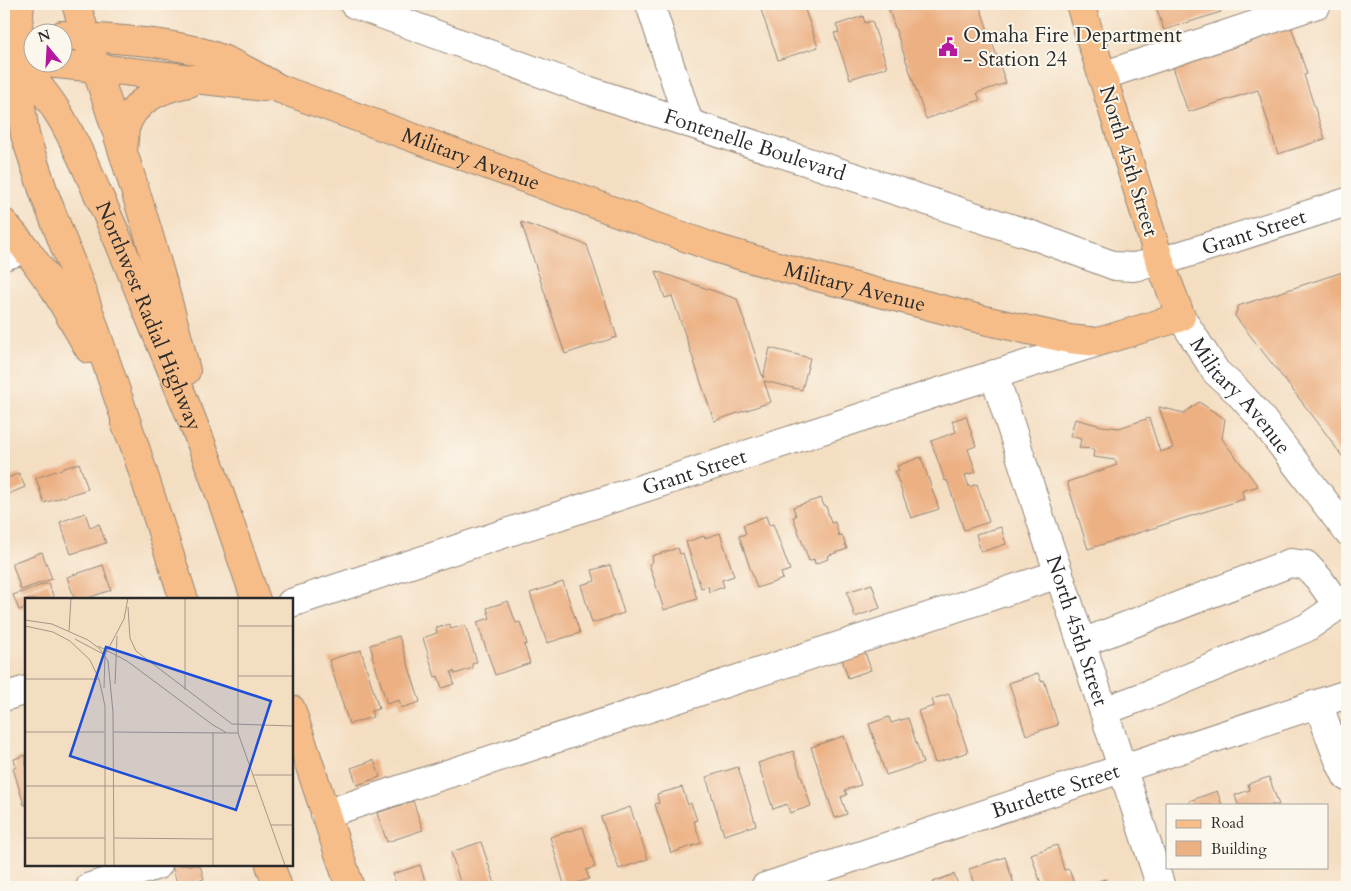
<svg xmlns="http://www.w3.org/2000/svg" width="1351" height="891" viewBox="0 0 1351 891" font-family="Cardo,serif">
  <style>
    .building { fill: #ecb083 }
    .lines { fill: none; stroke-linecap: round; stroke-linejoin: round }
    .minor-casing { stroke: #908476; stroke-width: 30 }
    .major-casing { stroke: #908476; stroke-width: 30 }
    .minor { stroke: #fff; stroke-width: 28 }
    .major { stroke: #f7bd88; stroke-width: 28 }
    .labels { text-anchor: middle; stroke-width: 4; stroke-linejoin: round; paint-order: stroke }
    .poi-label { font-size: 21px; fill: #2b2b2b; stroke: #fbf7ec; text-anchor: start }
    .street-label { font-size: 21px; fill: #2b2b2b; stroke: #fbf7ec }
    .inset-road { fill: none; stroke: #a49686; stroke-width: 1 }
    .view { fill: #1d4ed8; fill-opacity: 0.15; stroke: #1d4ed8; stroke-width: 2.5 }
    .inset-edge { fill: none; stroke: #2b2b2b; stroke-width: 2.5 }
  </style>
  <rect width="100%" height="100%" fill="#fbf7ec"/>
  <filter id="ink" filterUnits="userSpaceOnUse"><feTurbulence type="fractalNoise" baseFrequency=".02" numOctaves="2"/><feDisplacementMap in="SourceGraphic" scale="10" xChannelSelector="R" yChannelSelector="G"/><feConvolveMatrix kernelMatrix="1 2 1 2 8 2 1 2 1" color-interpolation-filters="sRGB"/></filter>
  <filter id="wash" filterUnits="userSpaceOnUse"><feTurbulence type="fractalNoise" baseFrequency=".0096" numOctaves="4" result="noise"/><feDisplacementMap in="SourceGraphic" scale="20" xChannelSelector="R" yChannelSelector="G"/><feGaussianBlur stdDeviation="1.12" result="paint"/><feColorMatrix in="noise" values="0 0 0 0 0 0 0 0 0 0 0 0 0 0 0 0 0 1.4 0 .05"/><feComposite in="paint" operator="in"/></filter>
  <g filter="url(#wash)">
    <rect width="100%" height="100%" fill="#f4dec2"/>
    <g id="blocks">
      <!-- building -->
      <path class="building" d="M759,4H803L818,47L778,60Z
        M909,4H979L1006,83L977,93L980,100L926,119L889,10Z
        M1155,4H1219L1221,12L1164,30Z
        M863,16L865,23L872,21L887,67L850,79L834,33L839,32L836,25Z
        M1291,26L1307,74L1304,75L1325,139L1278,154L1258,90L1188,112L1172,64Z
        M521,222L587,245L617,337L565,354Z
        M656,271L737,299L763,378L770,348L810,358L802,390L764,381L771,402L714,421L672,296L665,298Z
        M1346,271L1347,273V463L1319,424L1235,316L1238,306Z
        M1199,402L1225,419L1222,439L1258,486L1242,491L1244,499L1088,549L1067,482L1117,465L1115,460L1093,457L1094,449L1079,448L1081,439L1070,436L1075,419L1102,426L1119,428L1149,418L1160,452L1173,448L1159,407L1184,413Z
        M966,416L976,446L968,449L976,472L965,475L969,487L977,484L989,522L964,530L947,480L945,481L931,441L956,432L952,421Z
        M921,457L939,509L911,518L895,472L899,470L897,466Z
        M79,463L88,489L44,503L36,478Z
        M19,473L25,487L4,496V480Z
        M821,498L824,506H826L831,523L835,522L839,536L842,535L847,549L827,556L828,559L815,564L814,559L809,561L793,517L796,516L793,507Z
        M85,513L90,527L99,524L106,543L71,554L60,522Z
        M766,516L769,525L773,524L790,570L781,573L783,579L757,588L739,536L746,534L743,525Z
        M1001,527L1006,544L981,552L976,534Z
        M720,533L734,576L722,580L724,587L709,592L708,586L701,588L686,542L704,536L705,538Z
        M678,548L680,554L683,553L697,599L664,610L649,564L653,562L652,556Z
        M42,552L52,579L21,590L12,563Z
        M103,565L111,590L82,600H75L67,577Z
        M610,565L624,613L592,623L581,585L595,581L592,570Z
        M563,582L580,633L547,643L530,593Z
        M48,583L55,600H26V608L19,610L13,595Z
        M872,584L880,608L855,617L847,592Z
        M4,585L8,596L4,598Z
        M508,601L516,623L520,622L527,644L524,645L530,663L495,675L477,622L490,618L487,608Z
        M450,624L451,629L465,625L477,662L472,664L473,668L455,674L454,671L451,672L454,684L442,688L438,676L435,677L423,638L437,633L436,628Z
        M399,636L420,702L401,708L399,700L387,704L372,655H373L370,645Z
        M862,643L871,670L848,678L839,650Z
        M361,650L379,709L371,711L373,717L349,724L329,660Z
        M1038,673L1041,681L1044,680L1058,725L1026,735L1009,683Z
        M949,694L968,752L935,763L918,711L934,706L932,699Z
        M889,717L891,723L908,718L923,763L886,775L869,724Z
        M844,736L861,785L845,790L847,795L841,797L847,814L835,818L811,747Z
        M793,751L811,806L790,813L787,804L773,809L758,763Z
        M26,755V805H24L13,768L16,767L14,759Z
        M374,760L380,777L357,785L351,768Z
        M738,767L756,825L724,835L706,777Z
        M1269,777L1279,805H1238L1235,795L1250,790L1248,784Z
        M682,787L688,805L691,803L697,820L694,821L701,843L671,853L655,804L659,803L657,794Z
        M1217,791L1222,805H1191L1189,801Z
        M413,801L423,830L387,842L377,813Z
        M630,807L648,859L619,869L601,817Z
        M583,827L595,867L586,870L589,879L565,887L550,837Z
        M481,842L496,887H452V885L460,882L451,852Z
        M1057,845L1064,870L1069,869L1075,887H1042L1031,854Z
        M1005,857L1015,887H975L969,869Z
        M172,865H200L204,879L178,887Z
        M420,865L427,887H397L393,874Z
        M954,874L959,887H935L933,882Z
        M1105,879L1107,887H1086V885Z"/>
    </g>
  </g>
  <g filter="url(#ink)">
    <use href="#blocks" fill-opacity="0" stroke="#908476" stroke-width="1"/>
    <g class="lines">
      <!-- minor casing -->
      <g class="minor-casing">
        <g id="minor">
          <path id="s1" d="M354,4L584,89L1035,236L1115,266L1133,267L1160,262L1347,202"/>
          <path d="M650,4L689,123"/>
          <path d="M1102,76L1317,4"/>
          <path d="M4,256L26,249"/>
          <path id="s2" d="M1181,317L1216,372L1237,391L1258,414L1347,531"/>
          <path id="s3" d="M994,374L1047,539L1059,574L1161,887"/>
          <path id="s4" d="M291,603L942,391L1098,342"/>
          <path d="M1082,643L1290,563L1306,565L1319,579L1338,606"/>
          <path d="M4,697L26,690"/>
          <path d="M1319,704C1327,729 1335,754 1347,777"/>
          <path d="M1104,711L1155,692L1306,628L1335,608L1347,601"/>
          <path d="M325,814L1059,574"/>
          <path d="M90,887L158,865"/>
          <path id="s5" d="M765,887L1347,694"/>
        </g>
      </g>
      <!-- major casing -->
      <g class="major-casing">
        <g id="major">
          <path d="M20,4L15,61L25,135L44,193L83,294L133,441"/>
          <path d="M76,4C114,126 156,247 186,371"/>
          <path id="s6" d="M62,35C113,40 175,40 222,59C242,67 261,79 280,89L715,248L794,271L984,320L1069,339L1098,342L1181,317L1160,262L1080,4"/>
          <path id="s7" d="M4,53C52,88 74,139 97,192C114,228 129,266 144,303C166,357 189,410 209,464C226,509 240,555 256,600"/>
          <path d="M35,62L97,68L264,87"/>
          <path d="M123,149C124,143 124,136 125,129C133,99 162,88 189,83"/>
          <path d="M4,223L26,249L54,288L89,349"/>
          <path d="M125,423L133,441L184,600"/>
          <path d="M291,709L350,887"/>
          <path d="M270,865L278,887"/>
        </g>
      </g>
      <!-- minor -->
      <use href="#minor" class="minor"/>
      <!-- major -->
      <use href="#major" class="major"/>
    </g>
  </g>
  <!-- icons -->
  <defs>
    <g id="civic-bare" transform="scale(1.5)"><path d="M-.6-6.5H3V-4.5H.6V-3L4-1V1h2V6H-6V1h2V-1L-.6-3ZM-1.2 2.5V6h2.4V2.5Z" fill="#b5179e" stroke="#fbf7ec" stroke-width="2.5" paint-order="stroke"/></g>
  </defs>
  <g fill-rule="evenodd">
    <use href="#civic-bare" x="948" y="47"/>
  </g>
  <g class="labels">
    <!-- poi labels -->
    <g class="poi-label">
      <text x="963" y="42">Omaha Fire Department<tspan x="963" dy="24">- Station 24</tspan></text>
    </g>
    <!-- street labels -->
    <g class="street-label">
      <text dy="7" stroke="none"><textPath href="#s1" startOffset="425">Fontenelle Boulevard</textPath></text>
      <text dy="7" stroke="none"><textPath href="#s6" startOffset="431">Military Avenue</textPath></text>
      <text transform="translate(1129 161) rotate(73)" y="7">North 45th Street</text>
      <text dy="7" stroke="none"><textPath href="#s1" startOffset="949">Grant Street</textPath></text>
      <text dy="7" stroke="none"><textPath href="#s6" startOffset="836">Military Avenue</textPath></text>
      <text dy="7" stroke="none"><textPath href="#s7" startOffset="304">Northwest Radial Highway</textPath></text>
      <text dy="7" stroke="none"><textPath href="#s2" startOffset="99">Military Avenue</textPath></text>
      <text dy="7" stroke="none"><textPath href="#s4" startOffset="424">Grant Street</textPath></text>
      <text dy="7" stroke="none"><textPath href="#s3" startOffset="270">North 45th Street</textPath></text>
      <text dy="7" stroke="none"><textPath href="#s5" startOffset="306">Burdette Street</textPath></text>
    </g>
  </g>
  <!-- overview -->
  <g transform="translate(25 598)">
    <rect width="268" height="268" fill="#f4dec2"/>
    <path class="inset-road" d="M160,0V92M213,0V28M103,9L105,40L111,53L207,126L268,128M0,22L27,26L63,42L75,51L83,63L88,114L89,267M0,28L28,34L45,43L65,62L74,81L80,108V267M44,33L46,0M50,41L78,56M73,48L102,63L188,127L202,135H213V28H268M213,78H268M0,81H74M90,86L92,38M79,90L80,57L99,21L103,0M0,134H79M88,134L201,135M188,134V267M213,135L260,267M228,177H268M0,188H232M246,227H268M0,240H80M89,240L188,241"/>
    <path class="view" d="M81,49L246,103L211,212L45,158Z"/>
    <rect width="268" height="268" class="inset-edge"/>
  </g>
  <!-- margin -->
  <rect width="1351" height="891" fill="none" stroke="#fbf7ec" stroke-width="20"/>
  <!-- legend -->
  <rect x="1166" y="804" width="162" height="65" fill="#fbf7ec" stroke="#a8a59f"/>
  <rect x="1176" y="820" width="25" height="8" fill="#f7bd88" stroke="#a8a59f"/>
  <text x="1211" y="828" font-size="15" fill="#2b2b2b">Road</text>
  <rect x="1176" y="841" width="25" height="15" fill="#ecb083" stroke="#a8a59f"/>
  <text x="1211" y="854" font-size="15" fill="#2b2b2b">Building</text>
  <!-- north arrow -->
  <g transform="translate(48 48) rotate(342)"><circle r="24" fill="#fbf7ec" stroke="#a8a59f"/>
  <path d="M0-4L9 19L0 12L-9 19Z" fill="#b5179e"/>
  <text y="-8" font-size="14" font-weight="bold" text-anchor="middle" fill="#2b2b2b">N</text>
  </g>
</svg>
